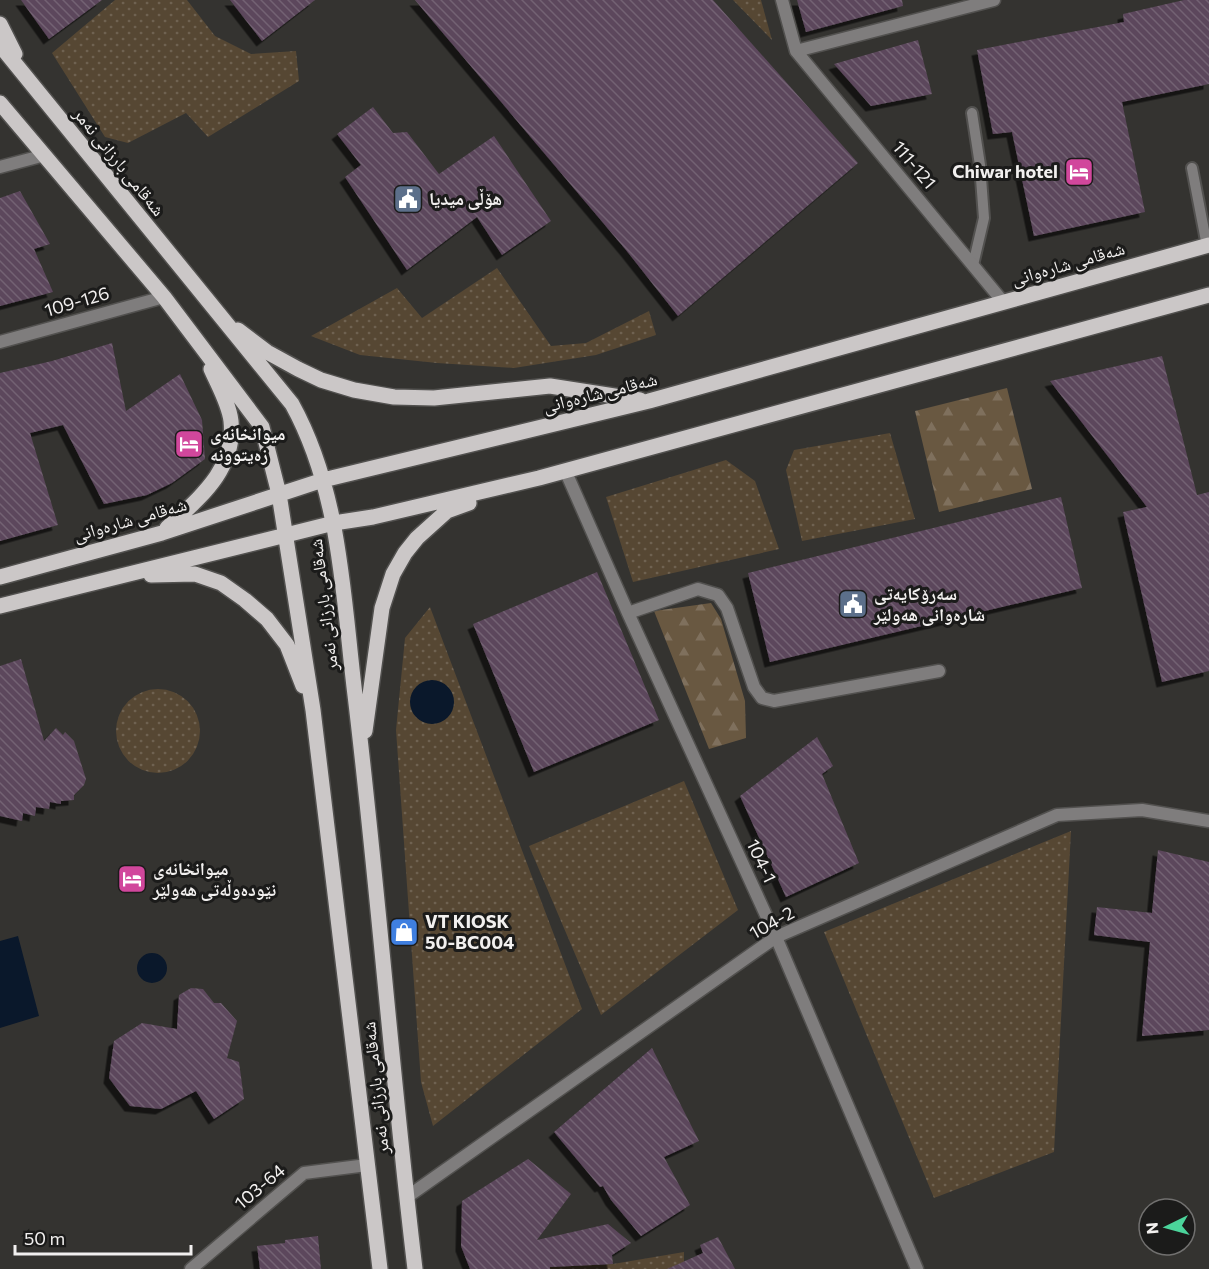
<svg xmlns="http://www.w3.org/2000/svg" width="1209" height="1269" viewBox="0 0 1209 1269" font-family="Commissioner,'Noto Naskh Arabic',sans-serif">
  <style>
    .grass { fill: url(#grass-dots) }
    .forest { fill: url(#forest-firs) }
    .water { fill: #0a182b }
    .building { fill: url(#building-back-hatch); filter: url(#shadow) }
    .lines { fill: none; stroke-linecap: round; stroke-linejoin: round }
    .service-casing { stroke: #52514f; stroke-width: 14 }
    .minor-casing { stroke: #52514f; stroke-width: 15 }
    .primary-casing { stroke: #52514f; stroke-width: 18 }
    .service { stroke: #7f7d7d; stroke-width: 10 }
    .minor { stroke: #7f7d7d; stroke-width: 12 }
    .primary { stroke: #cbc7c7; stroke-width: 15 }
    .labels { text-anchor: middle; stroke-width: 6; stroke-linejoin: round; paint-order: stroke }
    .street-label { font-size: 18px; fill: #f2f0ef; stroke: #1b1b1a }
    .poi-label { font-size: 18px; font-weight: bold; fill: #f2f0ef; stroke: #1b1b1a; text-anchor: start }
  </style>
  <defs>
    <pattern id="grass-dots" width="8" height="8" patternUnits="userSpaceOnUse" patternTransform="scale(1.5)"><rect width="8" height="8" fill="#564733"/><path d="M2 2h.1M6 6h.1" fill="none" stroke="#6f6251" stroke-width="1.8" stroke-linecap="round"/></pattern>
    <pattern id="forest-firs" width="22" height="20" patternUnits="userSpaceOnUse" patternTransform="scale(1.5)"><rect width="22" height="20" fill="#695841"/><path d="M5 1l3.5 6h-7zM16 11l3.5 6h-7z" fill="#7f705d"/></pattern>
    <pattern id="building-back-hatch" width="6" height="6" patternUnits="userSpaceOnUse" patternTransform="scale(1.5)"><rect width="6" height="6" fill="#5b475b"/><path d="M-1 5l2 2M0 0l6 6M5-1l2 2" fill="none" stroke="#736273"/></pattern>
    <filter id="shadow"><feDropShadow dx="-5.5" dy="5.5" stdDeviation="0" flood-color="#0009"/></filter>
  </defs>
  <rect width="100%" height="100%" fill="#343330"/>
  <!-- grass -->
  <path class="grass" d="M115,0H187L215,36L251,54L296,51L299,81L208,137L186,113L128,143L105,137L52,53Z
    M733,0H761L772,40Z
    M497,268L551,346L586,343L649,311L656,335L596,355L514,368L437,363L360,355L311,336L397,288L422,318Z
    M890,433L915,519L802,541L786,470L794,450Z
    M726,460L755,481L779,549L633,582L606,497Z
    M430,607L582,1009L433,1126L421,1082L396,730L405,638Z
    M116 731a42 42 0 1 1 84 0a42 42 0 1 1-84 0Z
    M684,781L738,910L601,1015L529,846Z
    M1071,831L1054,1152L934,1198L824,932Z
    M684,1252V1269H550V1267L613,1264Z"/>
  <!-- forest -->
  <path class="forest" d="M1007,388L1032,489L939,512L915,411Z
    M711,603L721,619L745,701L746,738L709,749L654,611Z"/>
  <!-- water -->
  <path class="water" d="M410 702a22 22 0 1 1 44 0a22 22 0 1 1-44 0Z
    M18,936L39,1016L0,1028V941Z
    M137 968a15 15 0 1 1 30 0a15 15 0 1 1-30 0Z"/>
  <!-- building -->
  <path class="building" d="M21,0H102L49,39Z
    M230,0H315L262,41Z
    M415,0H713L858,163L678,316L626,250Z
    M797,0H902L903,6L806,32Z
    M1184,0H1209V84L1122,102L1145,212L1034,236L1012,132L993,134L977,50L1124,22L1123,14Z
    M918,40L932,94L871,106L834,64Z
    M373,107L393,133L407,132L439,174L494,136L551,221L502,255L477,217L407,270L345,177L361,165L337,134Z
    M20,191L50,244L34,249L53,292L0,306V198Z
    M112,343L126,411L180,374L202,420L205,459L172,483L147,495L104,504L63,425L30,433L58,525L0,541V373L52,361Z
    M1162,356L1197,495L1209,492V671L1162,682L1123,512L1147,507L1050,381Z
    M1061,497L1082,588L770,662L748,573Z
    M597,572L659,720L534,772L473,624Z
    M21,659L44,741L56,728L63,735L65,732L74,741L86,779L84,785L74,795V800L61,801V804L50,802L49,809L36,807L35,816L23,813L22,821L0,816V666Z
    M817,737L833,766L822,774L859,863L786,897L740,796Z
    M1158,850L1209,862V1030L1142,1036L1150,942L1094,935L1097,907L1152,913Z
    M191,988L203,989L214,1003H221L237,1021L227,1058L239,1062L244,1099L214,1119L196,1091L161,1109L130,1106L109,1078L114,1041L142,1023L177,1029L179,995Z
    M652,1048L699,1141L664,1157L690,1205L641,1236L611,1200L603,1186L600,1187L554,1132Z
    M528,1159L571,1194L537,1240L608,1224L631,1243L612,1255L613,1264L550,1267V1269H470L461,1246L462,1201Z
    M318,1236L321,1269H260L257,1246L285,1243V1240Z
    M718,1237L735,1269H667L703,1253L700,1245Z"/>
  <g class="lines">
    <!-- service casing -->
    <g class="service-casing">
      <path id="service" d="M972,113L980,165L984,218L973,265
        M1192,168L1207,246"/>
    </g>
    <!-- minor casing -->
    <g class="minor-casing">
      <path id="minor" d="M782,0L796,51L1004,303
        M796,51L994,0
        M0,167L45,155
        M0,342L164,297
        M565,470L628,613L776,937L917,1269
        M628,613L698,589L718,595L727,608L754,687L762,698L774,701L939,671
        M407,1197L776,937L1057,815L1142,810L1209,821
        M191,1269L304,1173L367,1165"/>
    </g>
    <!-- primary casing -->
    <g class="primary-casing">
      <path id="primary" d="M0,24L15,54
        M0,45L292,404C341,493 343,598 355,695C378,886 392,1078 415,1269
        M0,103L164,297L262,427L279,494L313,710L380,1269
        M238,330L267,352L298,369L321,380L354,390L394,397L434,398L550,386L640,400
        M167,528C199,498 236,470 231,421C229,404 218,385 211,369
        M151,575L195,574L221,583L245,600L267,619L287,645L303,686
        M0,577L162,533L323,480L649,401L1209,245
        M0,606L286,535L334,523L373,517L539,478L1209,295
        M365,731L382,608L393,574L405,553L417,538L447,511L469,503"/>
    </g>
    <!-- service -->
    <use href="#service" class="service"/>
    <!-- minor -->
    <use href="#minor" class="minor"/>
    <!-- primary -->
    <use href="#primary" class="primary"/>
  </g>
  <!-- icons -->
  <defs>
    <g id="hotel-square" transform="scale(1.5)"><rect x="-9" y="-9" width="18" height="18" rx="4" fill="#d1479c" stroke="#1b1b1a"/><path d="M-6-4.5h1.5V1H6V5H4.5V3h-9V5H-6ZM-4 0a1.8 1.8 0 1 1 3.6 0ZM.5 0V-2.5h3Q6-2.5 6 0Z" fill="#fff"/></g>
    <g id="civic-square" transform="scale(1.5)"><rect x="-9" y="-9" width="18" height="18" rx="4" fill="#5c6f8a" stroke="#1b1b1a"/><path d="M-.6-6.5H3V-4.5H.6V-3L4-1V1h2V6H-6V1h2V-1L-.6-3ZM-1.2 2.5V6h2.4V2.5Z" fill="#fff"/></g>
    <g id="shop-square" transform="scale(1.5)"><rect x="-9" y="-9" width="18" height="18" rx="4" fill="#3f7fe0" stroke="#1b1b1a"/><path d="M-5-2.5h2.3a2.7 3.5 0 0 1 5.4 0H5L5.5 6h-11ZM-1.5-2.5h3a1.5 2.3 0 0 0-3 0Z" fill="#fff"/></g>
  </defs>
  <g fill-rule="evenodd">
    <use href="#hotel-square" x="1079" y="172"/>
    <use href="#civic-square" x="408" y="199"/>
    <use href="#hotel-square" x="189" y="444"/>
    <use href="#civic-square" x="853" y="604"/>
    <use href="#hotel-square" x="132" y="879"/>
    <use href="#shop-square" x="404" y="932"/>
  </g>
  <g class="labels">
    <!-- street labels -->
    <g class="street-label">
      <text transform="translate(119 162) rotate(51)" y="6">شەقامی بارزانی نەمر</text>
      <text transform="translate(914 165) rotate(50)" y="6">111-121</text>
      <text transform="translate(1068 264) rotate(-16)" y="6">شەقامی شارەوانی</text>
      <text transform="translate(77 302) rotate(-16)" y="6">109-126</text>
      <text transform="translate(600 393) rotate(-14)" y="6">شەقامی شارەوانی</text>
      <text transform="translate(130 520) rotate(-16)" y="6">شەقامی شارەوانی</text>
      <text transform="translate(324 605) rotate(-97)" y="6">شەقامی بارزانی نەمر</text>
      <text transform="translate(761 861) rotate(65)" y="6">104-1</text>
      <text transform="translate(772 923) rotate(-29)" y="6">104-2</text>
      <text transform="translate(376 1088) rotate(-96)" y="6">شەقامی بارزانی نەمر</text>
      <text transform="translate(260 1187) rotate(-40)" y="6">103-64</text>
    </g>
    <!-- poi labels -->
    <g class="poi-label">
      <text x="1058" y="178" text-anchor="end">Chiwar hotel</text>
      <text x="429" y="205">هۆڵی میدیا</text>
      <text x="210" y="440">میوانخانەی<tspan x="210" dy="21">زەیتوونە</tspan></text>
      <text x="874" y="600">سەرۆکایەتی<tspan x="874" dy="21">شارەوانی هەولێر</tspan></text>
      <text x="153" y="875">میوانخانەی<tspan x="153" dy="21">نێودەوڵەتی هەولێر</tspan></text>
      <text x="425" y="928">VT KIOSK<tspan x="425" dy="21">50-BC004</tspan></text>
    </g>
  </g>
  <!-- north arrow -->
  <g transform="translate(1167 1227) rotate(265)"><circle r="28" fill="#1b1b1a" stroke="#71706f" stroke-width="1.5"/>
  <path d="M0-4.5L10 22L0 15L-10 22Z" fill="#4bd49b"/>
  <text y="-9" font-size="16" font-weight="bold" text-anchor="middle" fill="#f2f0ef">N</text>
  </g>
  <!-- scale -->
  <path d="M15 1245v9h176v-9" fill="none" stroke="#f2f0ef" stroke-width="3"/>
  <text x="24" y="1245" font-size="18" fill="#f2f0ef" stroke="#1b1b1a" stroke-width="4.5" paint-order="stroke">50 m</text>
</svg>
